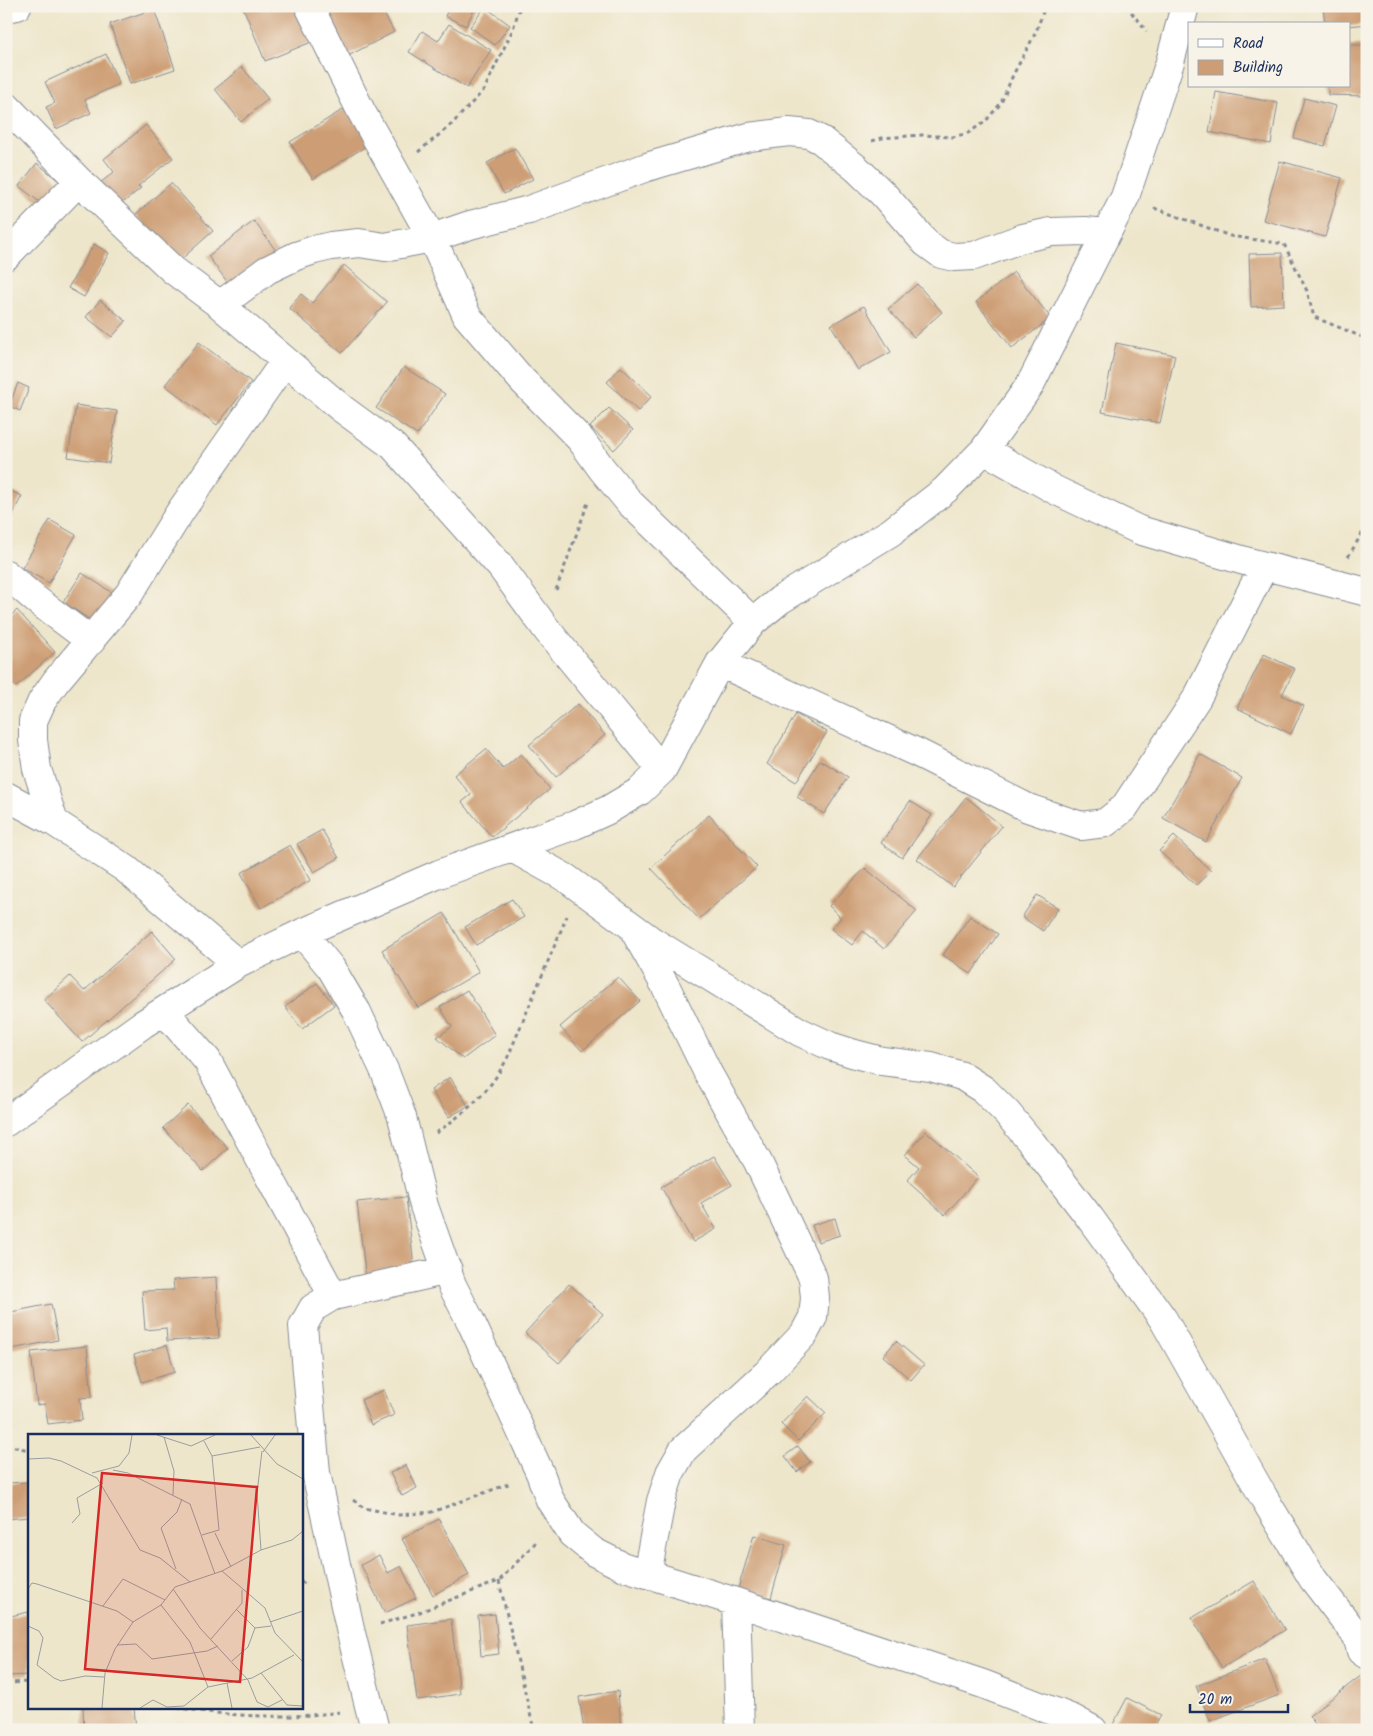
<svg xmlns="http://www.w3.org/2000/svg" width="1373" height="1736" viewBox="0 0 1373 1736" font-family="Kalam,sans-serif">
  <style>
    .building { fill: #cd9e75 }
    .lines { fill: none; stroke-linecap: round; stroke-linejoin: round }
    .street-casing { stroke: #848a94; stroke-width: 30 }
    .path { stroke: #848a94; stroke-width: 3; stroke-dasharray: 4 4; stroke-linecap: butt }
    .street { stroke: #fff; stroke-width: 28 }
    .inset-road { fill: none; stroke: #9a9d9f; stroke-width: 1 }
    .view { fill: #d62828; fill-opacity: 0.15; stroke: #d62828; stroke-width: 2.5 }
    .inset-edge { fill: none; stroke: #1b2f5e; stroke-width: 2.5 }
  </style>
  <rect width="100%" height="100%" fill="#f7f3e8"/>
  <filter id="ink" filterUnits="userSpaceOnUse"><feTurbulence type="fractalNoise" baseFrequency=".02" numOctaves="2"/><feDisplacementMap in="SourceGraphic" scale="10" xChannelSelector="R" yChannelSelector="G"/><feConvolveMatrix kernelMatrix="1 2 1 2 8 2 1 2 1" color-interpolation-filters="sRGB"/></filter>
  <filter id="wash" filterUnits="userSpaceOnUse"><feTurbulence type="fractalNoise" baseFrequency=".0096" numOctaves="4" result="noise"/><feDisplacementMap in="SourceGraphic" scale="20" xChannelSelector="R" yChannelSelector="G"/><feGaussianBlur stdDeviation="1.12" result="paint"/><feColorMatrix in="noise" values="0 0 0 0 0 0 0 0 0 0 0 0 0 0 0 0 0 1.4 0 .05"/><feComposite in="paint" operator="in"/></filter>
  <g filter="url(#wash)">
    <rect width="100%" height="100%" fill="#eee6cb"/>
    <g id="blocks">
      <!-- building -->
      <path class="building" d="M245,6H300L314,41L265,61L243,7Z
        M318,6H380L394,32L346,57Z
        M450,6H476L466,26L445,16Z
        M1323,6H1367V24L1349,26V24H1325Z
        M485,7L510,25L495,45L470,27Z
        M154,9L175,69L130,84L110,24Z
        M449,24L491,50L467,88L409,52L422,31L438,41Z
        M1349,45H1367V96L1328,95V86H1349Z
        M106,54L119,84L85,100L91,113L56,129L46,107L55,103L45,82Z
        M242,67L268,99L241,122L215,89Z
        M1216,92L1278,103L1271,144L1209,132Z
        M1304,98L1336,106L1325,146L1294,138Z
        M349,106L371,143L313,179L290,142Z
        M146,125L173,158L138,186L141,188L119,206L100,183L114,172L104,159Z
        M515,148L533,179L504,194L487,163Z
        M1280,161L1342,178L1325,237L1263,220Z
        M37,163L59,181L42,204L19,186Z
        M171,183L213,231L177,263L135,215Z
        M254,221L277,252L231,287L208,256Z
        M94,244L109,253L84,297L68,288Z
        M1282,253L1284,305L1251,307L1249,254Z
        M344,265L387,302L342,353L289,308L301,294L312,303Z
        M1014,272L1051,318L1012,348L976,302Z
        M917,284L942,312L914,337L888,309Z
        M100,300L126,321L112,337L86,317Z
        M864,306L891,352L858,370L831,325Z
        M199,342L251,382L217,425L165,385Z
        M1116,343L1175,355L1160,423L1102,412Z
        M404,367L445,394L417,435L376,408Z
        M621,367L652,396L638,411L607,382Z
        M18,383L29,388L20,411L9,406Z
        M76,405L117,411L109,463L68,457Z
        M609,408L633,430L614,450L590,427Z
        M6,489L22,496L6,526Z
        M50,520L76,535L49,583L22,568Z
        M82,573L114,594L95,623L63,602Z
        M17,610L55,652L16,687L6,677V620Z
        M1264,654L1295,669L1282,695L1304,706L1291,734L1237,708Z
        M578,704L605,735L556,777L529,745Z
        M796,714L827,732L796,782L767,764Z
        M486,749L503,769L521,754L550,789L492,837L462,802L471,795L454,775Z
        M1200,754L1242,778L1206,842L1163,818Z
        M820,760L848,777L824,814L797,797Z
        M966,797L1002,826L953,887L917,859Z
        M910,801L932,815L902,858L881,843Z
        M709,815L757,867L699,919L651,868Z
        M322,830L339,858L314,872L297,844Z
        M1174,836L1211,871L1196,885L1159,851Z
        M290,845L311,880L261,908L241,873Z
        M865,868L917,911L884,949L863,931L852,945L831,929L841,918L829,906Z
        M1037,895L1058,908L1043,931L1022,917Z
        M512,899L524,917L476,945L465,927Z
        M444,913L479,972L418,1008L382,950Z
        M970,916L998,934L971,974L943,955Z
        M152,931L176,959L82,1042L44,1000L70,976L84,991Z
        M618,977L640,1001L582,1051L560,1027Z
        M317,983L334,1005L302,1029L285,1007Z
        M467,990L495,1035L463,1059L437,1037L452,1027L440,1007Z
        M450,1077L468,1106L449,1117L431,1090Z
        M188,1105L228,1148L203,1171L163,1128Z
        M926,1131L978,1177L945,1215L907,1181L919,1167L905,1155Z
        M714,1156L732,1185L701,1203L716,1229L693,1242L661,1187Z
        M406,1197L415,1275L366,1280L357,1202Z
        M835,1218L840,1235L818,1242L812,1225Z
        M216,1277L219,1338L167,1341L166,1328L145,1330L142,1291L174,1290L173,1280Z
        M569,1284L603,1314L559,1363L525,1333Z
        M51,1304L58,1340L6,1350V1313Z
        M896,1341L924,1365L911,1380L883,1356Z
        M167,1345L175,1372L142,1382L134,1355Z
        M87,1346L92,1397L80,1398L82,1420L48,1424L45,1404L37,1405L31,1352Z
        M384,1390L394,1415L371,1425L361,1400Z
        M808,1396L826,1413L798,1441L781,1424Z
        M798,1446L810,1462L797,1472L785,1456Z
        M406,1465L417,1488L402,1496L390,1473Z
        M29,1482V1517L7,1519L6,1483Z
        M439,1519L469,1575L433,1595L402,1539Z
        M754,1535L786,1545L771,1598L738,1589Z
        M379,1555L388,1573L401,1566L416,1598L385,1613L361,1565Z
        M1254,1581L1285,1630L1222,1668L1192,1618Z
        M29,1612V1675L6,1676V1617Z
        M495,1614L499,1654L481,1656L478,1616Z
        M451,1619L460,1694L417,1700L407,1625Z
        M1265,1659L1279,1695L1210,1721L1196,1686Z
        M1367,1671V1730H1320L1309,1716Z
        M618,1691L621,1730H584L579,1697Z
        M1127,1698L1161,1715L1153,1730H1110Z
        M83,1707H134L136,1730H84Z"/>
    </g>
  </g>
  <g filter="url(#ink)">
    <use href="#blocks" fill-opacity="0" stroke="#848a94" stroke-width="1"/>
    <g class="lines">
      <!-- street casing -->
      <g class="street-casing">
        <path id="street" d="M309,6L361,111L432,238L467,316L522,380L581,440L602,469L630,503L753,622
          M6,8L17,6
          M6,106L79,181L173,270L220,305L341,408L393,446L501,567L547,630L662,770
          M6,256L79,181
          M220,305L267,270L296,256L314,250L331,246L359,243L385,247L432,238L470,225L529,210L647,167L749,137L789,132L809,134L821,140L856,168L884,195L926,243L941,254L954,257L974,256L1023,238L1051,232L1085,231L1106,233
          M984,450L1055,490L1139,530L1245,561L1367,592
          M6,574L35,599L91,641
          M720,663L918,753L1028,808L1081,826L1105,823L1124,808L1197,698L1264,566
          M6,796L54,822L126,869L238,964
          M54,822L37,769L33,740V721L42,701L56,681L129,594L180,512L285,361
          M512,848L566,878L652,941L800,1032L830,1046L855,1054L882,1061L931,1067L962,1076L984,1090L1007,1113L1032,1143L1090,1218L1163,1319L1264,1498L1313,1579L1357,1636L1361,1651L1367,1655
          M635,932L666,987L708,1073L758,1162L813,1278L815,1298L813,1317L804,1334L767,1373L683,1450L670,1473L661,1501L647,1574
          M302,933L331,968L357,1012L385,1072L402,1117L424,1206L452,1285L471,1322L540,1473L550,1500L572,1534L594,1552L622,1566L736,1602L983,1684L1073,1719L1093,1730
          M164,1011L207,1060L333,1296
          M6,1122L143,1024L238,964L302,933L439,874L575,825L608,810L640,791L662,770L720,663L753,622L780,600L891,532L945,490L984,450L1030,385L1125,197L1170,62L1185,6
          M736,1602L740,1730
          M375,1730L351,1633L316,1473L303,1326L313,1308L333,1296L448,1270"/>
      </g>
      <!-- path -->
      <path class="path" d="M1126,6L1147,31
        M872,141L882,138L922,135L953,137L968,133L985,122L1001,103L1013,75L1036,32L1045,6
        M418,152L451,125L484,90L513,29L520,6
        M1154,208L1230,236L1284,244L1307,291L1314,317L1367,339
        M1348,557L1367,525
        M556,590L589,500
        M436,1133C469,1109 487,1095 507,1059L567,916
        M6,1445L29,1450
        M353,1500L364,1508L399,1515L432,1512L511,1483
        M499,1581L534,1730
        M301,1582L308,1585
        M380,1624L417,1613L499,1581L538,1540
        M6,1683L29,1682
        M177,1707C227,1717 290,1719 340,1712"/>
      <!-- street -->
      <use href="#street" class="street"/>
    </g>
  </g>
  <!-- overview -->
  <g transform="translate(28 1434)">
    <rect width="275" height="275" fill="#eee6cb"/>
    <path class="inset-road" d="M129,1L163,12L187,1M223,1L249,30L275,45M136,3L146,37L145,61M176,7L184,22L232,13M235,18L247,1M0,25L21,24L33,27L69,44L112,116L132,124L162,148M85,36L100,39L162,70L187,140M64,39L91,32L101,19L104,1M44,89L52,80L49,64L75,49M187,99L203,133M174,101L191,96L184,22M233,116L229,59L234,17M148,135L133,94L149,78L154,65M194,137L237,174L247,199L275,228M0,155L4,149L9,150L89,177L105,188M145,155L172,194L220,246L229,268L240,273L254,266M133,171L162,208L180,253M75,172L95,145L137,166M208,175L227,194L243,192M242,188L275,177M0,192L11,197L15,204L9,231L26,244L33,247L57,242L76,243M183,205L214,169V156M89,211L108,210L124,225L179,217L190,212M204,227L220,213L227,194M233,239L259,271L275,272M199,249L204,274M74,274L77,239L87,215L105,188L133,171L147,153L194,137L233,116L264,106L275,97M112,274L125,266L139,273L156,272L180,253L224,244L266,221"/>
    <path class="view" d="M74,39L229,53L212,248L57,235Z"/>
    <rect width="275" height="275" class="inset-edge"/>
  </g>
  <!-- margin -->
  <rect width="1373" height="1736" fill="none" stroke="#f7f3e8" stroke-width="25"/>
  <!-- legend -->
  <rect x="1188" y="22" width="162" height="65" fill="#f7f3e8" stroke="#9fa5b1"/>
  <rect x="1198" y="39" width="25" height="8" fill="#ffffff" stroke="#9fa5b1"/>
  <text x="1233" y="48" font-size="15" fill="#1b2f5e">Road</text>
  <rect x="1198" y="60" width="25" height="15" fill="#cd9e75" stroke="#9fa5b1"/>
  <text x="1233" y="72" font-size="15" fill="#1b2f5e">Building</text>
  <!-- scale -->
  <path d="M1190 1704v8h98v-8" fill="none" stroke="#1b2f5e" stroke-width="2.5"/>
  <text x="1198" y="1704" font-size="15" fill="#1b2f5e" stroke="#f7f3e8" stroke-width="4" paint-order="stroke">20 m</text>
</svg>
